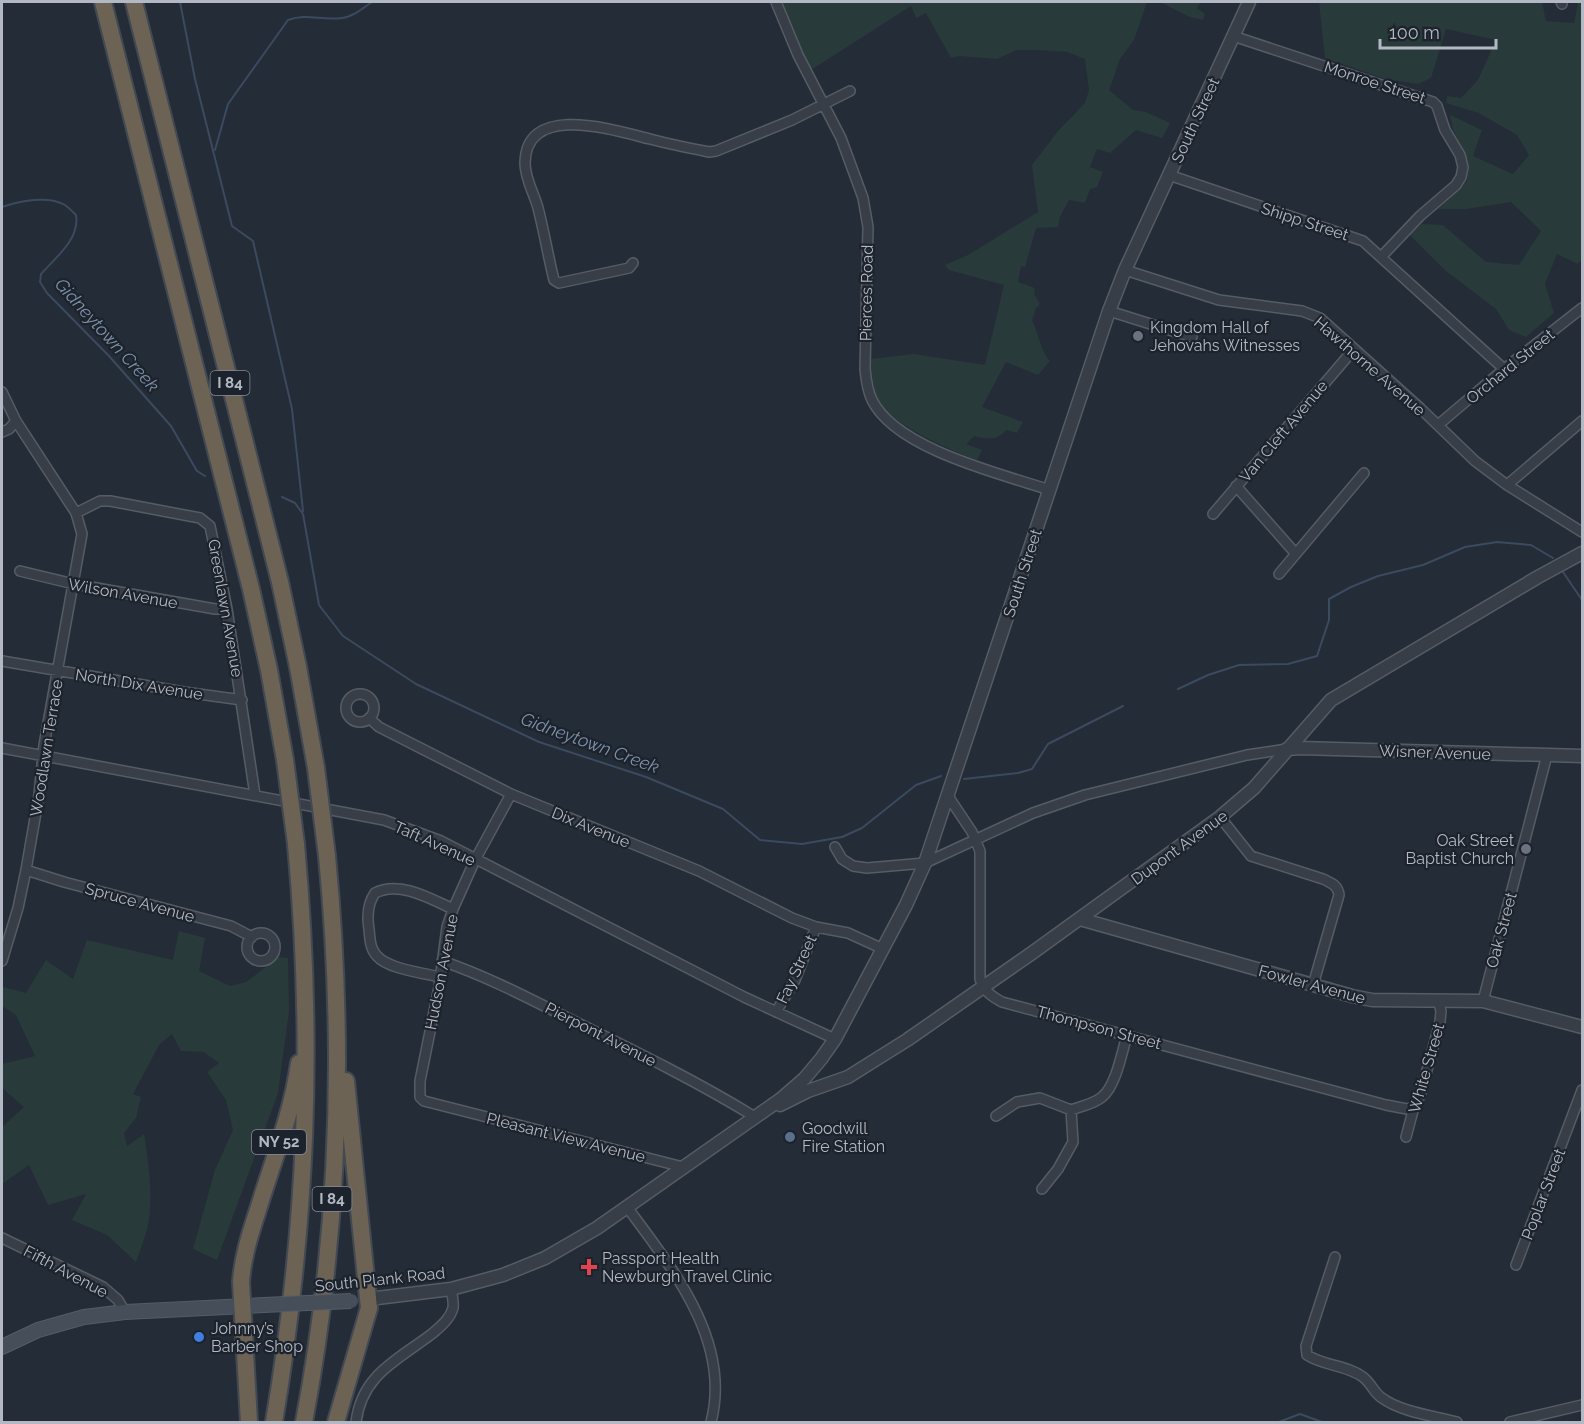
<svg xmlns="http://www.w3.org/2000/svg" width="1584" height="1424" viewBox="0 0 1584 1424" font-family="Raleway,sans-serif">
  <style>
    .green { fill: #293a3a }
    .lines { fill: none; stroke-linecap: round; stroke-linejoin: round }
    .stream { stroke: #3b4a5e; stroke-width: 2 }
    .minor-casing { stroke: #555c65; stroke-width: 12 }
    .tertiary-casing { stroke: #555c65; stroke-width: 15 }
    .secondary-casing { stroke: #555c65; stroke-width: 16 }
    .motorway-casing { stroke: #424952; stroke-width: 20 }
    .minor { stroke: #373e48; stroke-width: 9 }
    .tertiary { stroke: #373e48; stroke-width: 12 }
    .secondary { stroke: #464e5a; stroke-width: 14 }
    .motorway { stroke: #6d6355; stroke-width: 16 }
    .secondary-bridge-casing { stroke: #555c65; stroke-width: 16; stroke-linecap: butt }
    .motorway-bridge-casing { stroke: #424952; stroke-width: 20; stroke-linecap: butt }
    .secondary-bridge { stroke: #464e5a; stroke-width: 14 }
    .motorway-bridge { stroke: #6d6355; stroke-width: 16 }
    .worship-dot { fill: #6b7280; stroke: #1c232c; stroke-width: 2 }
    .service-dot { fill: #5c6f8a; stroke: #1c232c; stroke-width: 2 }
    .health-dot { fill: #e0444e; stroke: #1c232c; stroke-width: 2 }
    .shop-dot { fill: #3f7fe0; stroke: #1c232c; stroke-width: 2 }
    .labels { text-anchor: middle; stroke-width: 4.5; stroke-linejoin: round; paint-order: stroke }
    .shield { fill: #1c232c; stroke: #858c96; stroke-width: 1.5 }
    .shield-label { font-size: 15px; font-weight: bold; fill: #b2b9c4 }
    .street-label { font-size: 16px; fill: #b2b9c4; stroke: #1c232c }
    .poi-label { font-size: 16px; fill: #b2b9c4; stroke: #1c232c; text-anchor: start }
    .water-label { font-size: 18px; font-style: italic; fill: #7d90a9; stroke: #1c232c }
  </style>
  <rect width="100%" height="100%" fill="#242c37"/>
  <!-- green -->
  <path class="green" d="M779,2H1147L1134,40L1120,59L1109,90L1133,110L1146,112L1170,123L1162,138L1136,130L1110,153L1097,149L1090,167L1103,172L1097,187L1090,189L1085,203L1069,200L1060,217L1058,227L1036,228L1025,267L1021,266L1018,282L1035,288L1034,294L1040,304L1036,308L1032,320C1038,333 1041,351 1050,361L1038,375L1006,362L982,407L1023,422L1017,433L1006,430C997,441 987,439 974,436L966,444L982,450L977,460C949,450 889,424 875,396C870,384 870,372 870,359L914,354L985,365L1004,285L949,270L945,265L968,255L1038,212L1032,165L1058,131L1085,103L1089,90L1085,59L1067,52L1036,50H1017L997,59L959,56L951,58L926,13L916,18L911,6L811,70Z
    M1160,2H1201L1197,8L1205,14L1203,20L1190,17Z
    M1319,2H1542L1546,21L1574,23L1578,2H1582V259L1578,264L1557,254L1545,284L1554,313L1526,337L1509,330L1496,309L1446,271L1410,235L1422,224L1443,225L1486,262L1519,265L1541,231L1511,202L1467,209H1438L1467,181L1469,164L1453,130L1450,115L1482,130L1473,156L1513,174L1529,155L1517,135L1479,113L1446,103L1447,96L1461,98L1478,80L1496,40L1446,29L1431,78L1418,84L1385,79L1325,58Z
    M179,931L205,938L199,971L230,986L246,982L279,957L288,958L289,1011L278,1093L217,1260L193,1249L215,1170L233,1130L226,1100L207,1072L219,1063L204,1052L181,1051L172,1034L159,1045L133,1094L141,1097L136,1118L124,1133L127,1146L144,1134C149,1165 154,1199 147,1230C144,1240 140,1251 136,1262L107,1235L72,1220L86,1194L48,1205L29,1165L2,1184V1127L24,1107L2,1088V1064L35,1056L16,1015L2,1006V991L3,987L26,993L46,960L73,979L87,940L173,960Z"/>
  <g class="lines">
    <!-- stream -->
    <path class="stream" d="M180,2L195,79L232,226L253,241L292,409L303,511
      M215,150L228,104L288,20C306,13 323,21 342,18C353,17 363,8 372,2
      M2,207C19,201 48,195 65,205C69,208 73,212 76,215C80,239 56,257 41,274L40,282L47,293L109,356L171,426L197,471L205,476
      M282,497L295,503L303,514L319,605L343,636L416,684L539,742L646,777L723,809L760,840L802,844L842,837L862,828L916,785L941,776
      M1563,572L1582,600
      M1178,689L1208,675L1239,665L1288,664L1317,656L1329,620V599L1351,587L1378,576L1423,565L1465,547L1497,542L1531,545L1553,558
      M964,779L1018,773L1032,769L1048,744L1123,706
      M1279,1422L1300,1414L1322,1422"/>
    <!-- minor casing -->
    <g class="minor-casing">
      <path id="minor" d="M776,2L798,55L841,138L863,198L868,227L865,369C866,379 867,390 872,400C896,449 1001,474 1050,490
        M1561,2L1562,4
        M1233,36L1433,102L1437,106L1445,130L1460,155L1463,167L1461,177L1456,185L1420,216L1382,256
        M1169,175L1363,241L1504,369
        M633,263L629,268L559,283L554,280C548,256 544,231 538,208C534,193 525,179 525,163C526,101 617,131 650,139C669,144 689,148 709,152L716,151L792,120L850,91
        M1125,270L1219,300L1302,311L1320,318L1420,408L1475,461L1507,485L1582,532
        M1109,311L1192,337
        M2,392L16,421L76,513L82,534L44,745L39,795L26,870L18,908L2,961
        M1438,425L1504,369L1582,308
        M2,432L9,429L16,421
        M1507,485L1582,421
        M1236,486L1296,554
        M76,513L100,501H110L200,518L210,526L227,609L255,795
        M1213,514L1354,349
        M20,571L74,584L215,609H227
        M1279,574L1364,473
        M2,661L184,692L242,700
        M346 708a14 14 0 1 1 28 0a14 14 0 1 1-28 0Z
        M369,718L379,727L511,794L699,871L792,918L816,927L848,933L883,949
        M2,748L384,820L441,841L744,997L835,1039
        M511,794L475,860L453,909L447,927L439,987L420,1081V1097L424,1101L683,1167
        M948,796L972,832L980,851V979C984,991 991,996 1002,1002L1386,1105L1407,1109L1414,1107
        M1220,817L1251,856L1323,879C1331,883 1338,885 1339,895L1313,985
        M835,847L842,859L853,866L867,868L925,863L1033,813L1085,795L1247,755L1287,749
        M26,870L64,882L231,926L252,937
        M247 947a14 14 0 1 1 28 0a14 14 0 1 1-28 0Z
        M442,961C489,977 532,1000 576,1022C637,1052 698,1082 755,1117
        M440,977C424,973 388,969 377,956C370,949 370,939 369,929C367,917 368,903 375,893C399,880 431,899 453,909
        M1483,1001L1547,755
        M776,1012L795,980L816,927
        M996,1116L1017,1102L1040,1098L1071,1110C1082,1106 1094,1104 1102,1097C1116,1086 1122,1052 1127,1035
        M1406,1137L1414,1107L1420,1096L1440,1022L1441,1011L1438,1000
        M1042,1189L1058,1169L1073,1142L1071,1110
        M627,1207C672,1268 732,1341 711,1422
        M2,1238L103,1287L118,1300L125,1312
        M1335,1257L1306,1346L1307,1355C1324,1366 1347,1365 1363,1377C1371,1383 1374,1393 1382,1398C1401,1412 1434,1416 1457,1422
        M1516,1265L1582,1090
        M356,1422C362,1374 398,1360 433,1333C441,1326 450,1319 453,1308C454,1302 452,1295 451,1289
        M1510,1422L1582,1405"/>
    </g>
    <!-- tertiary casing -->
    <g class="tertiary-casing">
      <path id="tertiary" d="M1287,749L1300,748L1582,756
        M1080,919L1352,996L1372,1000L1483,1001L1582,1027
        M780,1105L808,1091L848,1077L907,1040L1032,953L1220,817L1254,788L1331,700L1538,577L1582,553
        M369,1299L451,1289L503,1275L545,1258L597,1228L781,1099L804,1079L821,1059L835,1039L906,905L925,863L1109,311L1125,270L1249,2"/>
    </g>
    <!-- secondary casing -->
    <g class="secondary-casing">
      <path id="secondary" d="M2,1347L38,1330L84,1317L125,1312L264,1305"/>
    </g>
    <!-- motorway casing -->
    <g class="motorway-casing">
      <path id="motorway" d="M103,2L251,589L269,670L285,760
        M134,2L280,582L298,667L316,768
        M249,1422L241,1282C243,1252 253,1226 262,1197C276,1153 293,1108 299,1063
        M274,1422C307,1225 314,1043 296,844
        M304,1422C339,1236 345,1044 327,856
        M336,1422L369,1308L346,1081"/>
    </g>
    <!-- minor -->
    <use href="#minor" class="minor"/>
    <!-- tertiary -->
    <use href="#tertiary" class="tertiary"/>
    <!-- secondary -->
    <use href="#secondary" class="secondary"/>
    <!-- motorway -->
    <use href="#motorway" class="motorway"/>
    <!-- secondary-bridge casing -->
    <g class="secondary-bridge-casing">
      <path id="secondary-bridge" d="M264,1305L351,1301"/>
    </g>
    <!-- motorway-bridge casing -->
    <g class="motorway-bridge-casing">
      <path id="motorway-bridge" d="M285,760L296,844
        M316,768L327,856"/>
    </g>
    <!-- secondary-bridge -->
    <use href="#secondary-bridge" class="secondary-bridge"/>
    <!-- motorway-bridge -->
    <use href="#motorway-bridge" class="motorway-bridge"/>
  </g>
  <!-- markers -->
  <g class="worship-dot">
    <circle cx="1138" cy="336" r="6"/>
    <circle cx="1526" cy="849" r="6"/>
  </g>
  <circle class="service-dot" cx="790" cy="1137" r="6"/>
  <path class="health-dot" d="M586 1258h6v6h6v6h-6v6h-6v-6h-6v-6h6z"/>
  <circle class="shop-dot" cx="199" cy="1337" r="6"/>
  <g class="labels">
    <!-- shield labels -->
    <g class="shield">
      <rect x="210.5" y="371" width="39" height="24" rx="4.5"/>
      <rect x="252" y="1130" width="54" height="24" rx="4.5"/>
      <rect x="312.5" y="1187" width="39" height="24" rx="4.5"/>
    </g>
    <g class="shield-label">
      <text x="230" y="388">I 84</text>
      <text x="279" y="1147">NY 52</text>
      <text x="332" y="1204">I 84</text>
    </g>
    <!-- street labels -->
    <g class="street-label">
      <text transform="translate(1375 82) rotate(18)" y="6">Monroe Street</text>
      <text transform="translate(1195 120) rotate(-65)" y="6">South Street</text>
      <text transform="translate(1305 221) rotate(18)" y="6">Shipp Street</text>
      <text transform="translate(866 293) rotate(-89)" y="6">Pierces Road</text>
      <text transform="translate(1370 366) rotate(41)" y="6">Hawthorne Avenue</text>
      <text transform="translate(1510 366) rotate(-39)" y="6">Orchard Street</text>
      <text transform="translate(1283 431) rotate(-50)" y="6">Van Cleft Avenue</text>
      <text transform="translate(1022 573) rotate(-72)" y="6">South Street</text>
      <text transform="translate(123 593) rotate(10)" y="6">Wilson Avenue</text>
      <text transform="translate(226 608) rotate(80)" y="6">Greenlawn Avenue</text>
      <text transform="translate(139 684) rotate(9)" y="6">North Dix Avenue</text>
      <text transform="translate(46 748) rotate(-81)" y="6">Woodlawn Terrace</text>
      <text transform="translate(1435 752) rotate(2)" y="6">Wisner Avenue</text>
      <text transform="translate(591 827) rotate(22)" y="6">Dix Avenue</text>
      <text transform="translate(435 843) rotate(24)" y="6">Taft Avenue</text>
      <text transform="translate(1179 847) rotate(-36)" y="6">Dupont Avenue</text>
      <text transform="translate(140 902) rotate(15)" y="6">Spruce Avenue</text>
      <text transform="translate(1501 930) rotate(-75)" y="6">Oak Street</text>
      <text transform="translate(796 969) rotate(-65)" y="6">Fay Street</text>
      <text transform="translate(441 972) rotate(-79)" y="6">Hudson Avenue</text>
      <text transform="translate(1312 984) rotate(15)" y="6">Fowler Avenue</text>
      <text transform="translate(1099 1027) rotate(15)" y="6">Thompson Street</text>
      <text transform="translate(601 1034) rotate(27)" y="6">Pierpont Avenue</text>
      <text transform="translate(1426 1068) rotate(-74)" y="6">White Street</text>
      <text transform="translate(566 1137) rotate(14)" y="6">Pleasant View Avenue</text>
      <text transform="translate(1543 1194) rotate(-69)" y="6">Poplar Street</text>
      <text transform="translate(66 1271) rotate(28)" y="6">Fifth Avenue</text>
      <text transform="translate(380 1279) rotate(-6)" y="6">South Plank Road</text>
    </g>
    <!-- poi labels -->
    <g class="poi-label">
      <text x="1150" y="333">Kingdom Hall of<tspan x="1150" dy="18">Jehovahs Witnesses</tspan></text>
      <text x="1514" y="846" text-anchor="end">Oak Street<tspan x="1514" dy="18">Baptist Church</tspan></text>
      <text x="802" y="1134">Goodwill<tspan x="802" dy="18">Fire Station</tspan></text>
      <text x="602" y="1264">Passport Health<tspan x="602" dy="18">Newburgh Travel Clinic</tspan></text>
      <text x="211" y="1334">Johnny’s<tspan x="211" dy="18">Barber Shop</tspan></text>
    </g>
    <!-- water labels -->
    <g class="water-label">
      <text transform="translate(107 335) rotate(48)" y="6">Gidneytown Creek</text>
      <text transform="translate(590 743) rotate(20)" y="6">Gidneytown Creek</text>
    </g>
  </g>
  <!-- border -->
  <rect width="1584" height="1424" fill="none" stroke="#b2b9c4" stroke-width="6"/>
  <!-- scale -->
  <path d="M1380 39v9h116v-9" fill="none" stroke="#b2b9c4" stroke-width="3"/>
  <text x="1389" y="39" font-size="18" fill="#b2b9c4" stroke="#1c232c" stroke-width="4.5" paint-order="stroke">100 m</text>
</svg>
